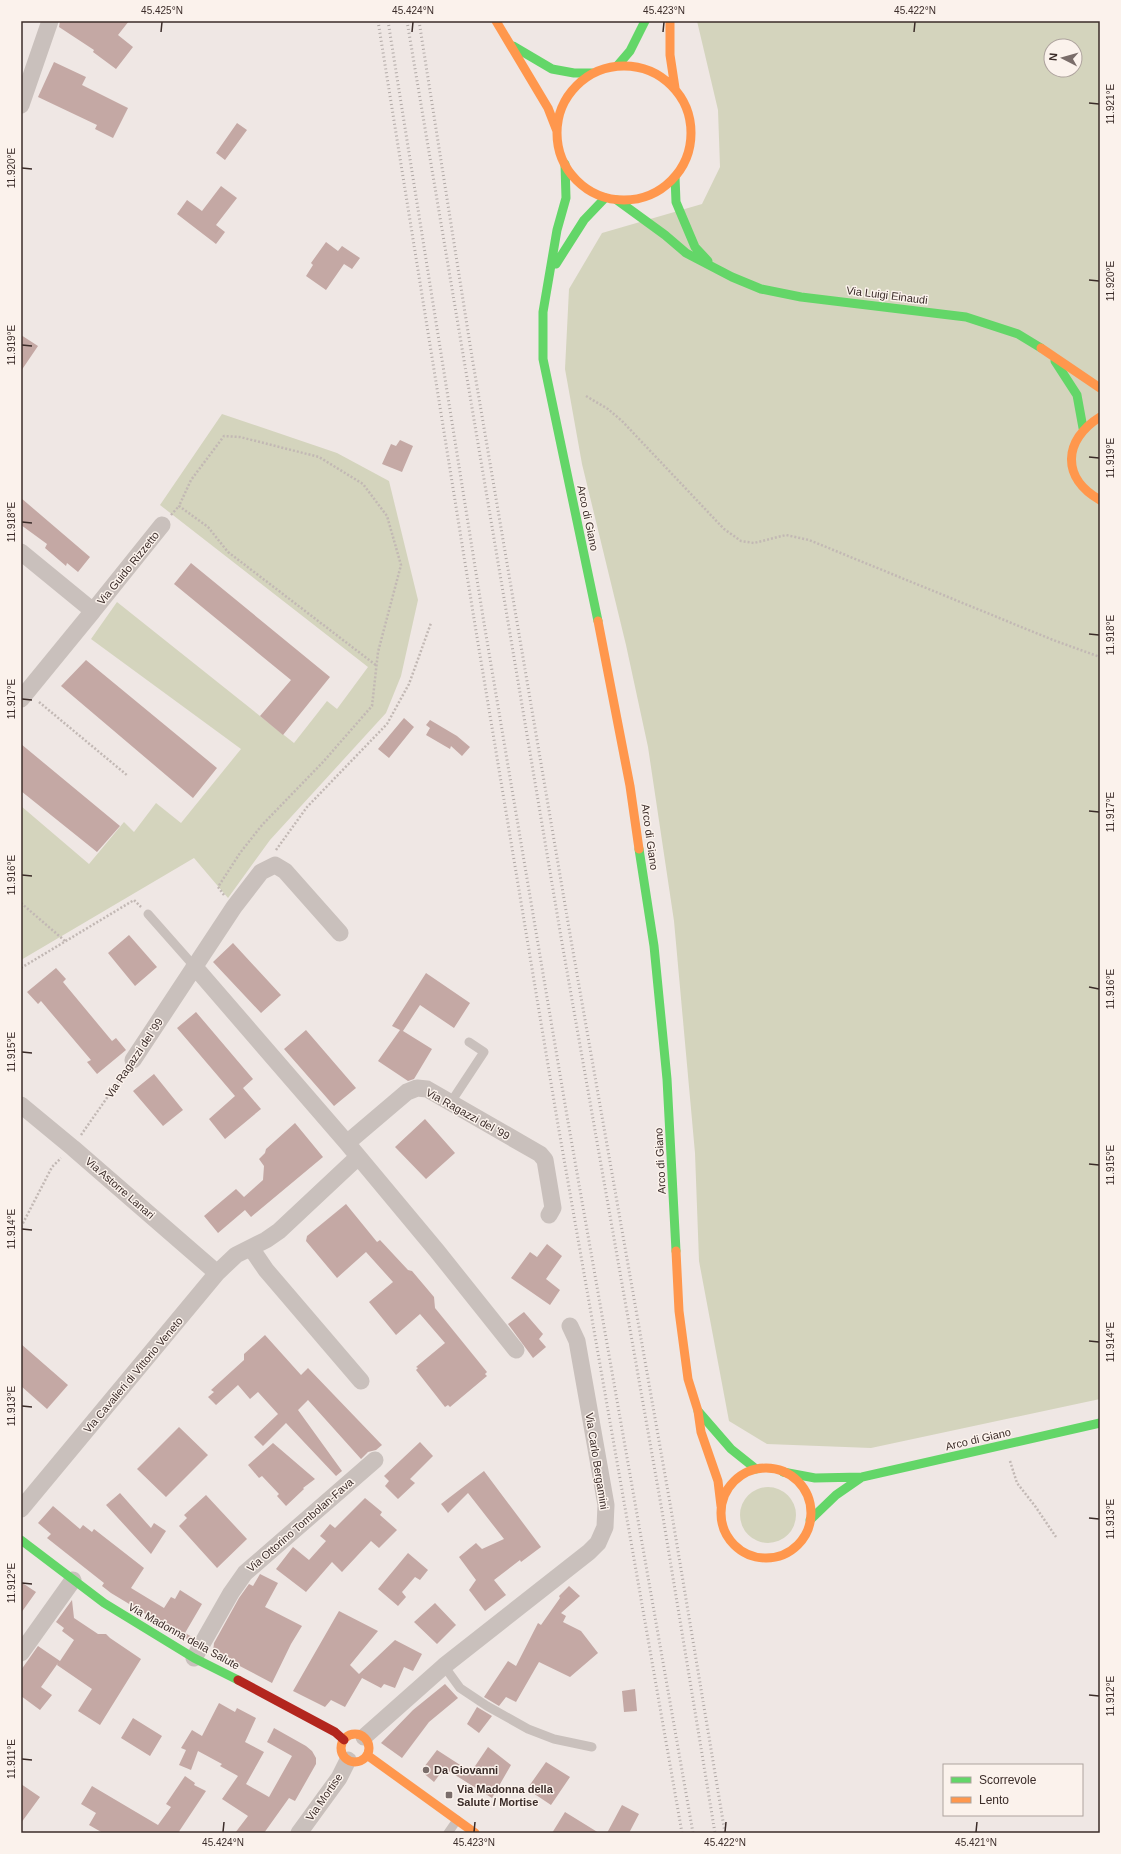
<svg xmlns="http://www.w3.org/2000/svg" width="1121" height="1854" viewBox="0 0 1121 1854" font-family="Helvetica,sans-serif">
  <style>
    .green { fill: #d4d4bd; fill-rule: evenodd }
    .building { fill: #c4a8a4 }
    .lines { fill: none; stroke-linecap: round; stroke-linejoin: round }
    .path { stroke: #c2b8b4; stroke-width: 2.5; stroke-dasharray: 2 2; stroke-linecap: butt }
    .lane { stroke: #c9c0bc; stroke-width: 9 }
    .street { stroke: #c9c0bc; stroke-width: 17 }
    .fast { stroke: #63d668; stroke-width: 9 }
    .slow { stroke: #ff974d; stroke-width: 9 }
    .jam { stroke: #b3261e; stroke-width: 9 }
    .rail { stroke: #b1a9a6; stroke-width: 3; stroke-dasharray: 1 3; stroke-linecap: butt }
    .ticks { fill: none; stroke: #3b2c29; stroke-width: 1.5 }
    .poi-dot { fill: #7a6d6a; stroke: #fbf2ec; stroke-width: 1.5 }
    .labels { text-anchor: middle; stroke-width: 3; stroke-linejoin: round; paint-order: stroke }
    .street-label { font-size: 11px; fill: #3b2c29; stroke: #fbf2ec }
    .poi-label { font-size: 11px; font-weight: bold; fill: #3b2c29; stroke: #fbf2ec; text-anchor: start }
    .neatline { fill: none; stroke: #3b2c29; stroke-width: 1.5 }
    .ticks-label { font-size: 10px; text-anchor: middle; fill: #3b2c29 }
  </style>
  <rect width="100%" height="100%" fill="#efe7e4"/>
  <!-- green -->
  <path class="green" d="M697,21H1100V1399L871,1448L767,1444L729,1421L699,1261L695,1153L674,921L648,747L626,645L582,464L565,369L569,289L602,233L702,204L720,167L718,110ZM1051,46H1075V70H1051Z
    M222,414L337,453L389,481L418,600L401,676L386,713L270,840L228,898L194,858L21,960V806L89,864L124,822L134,832L156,803L181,823L241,749L91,639L117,602L294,743L327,701L337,709L368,667L160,505Z
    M740 1515a28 28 0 1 1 56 0a28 28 0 1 1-56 0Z"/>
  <!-- building -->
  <path class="building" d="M60,21H129L118,35L133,47L116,69L93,52L94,50L59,27Z
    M54,62L86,77L82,85L128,108L113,138L95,129L97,125L38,97Z
    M237,123L247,130L225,160L216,153Z
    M221,186L237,198L216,225L225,232L216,244L177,214L187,200L202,211Z
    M326,242L338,251L342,246L360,258L352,269L344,264L326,290L306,276L313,265L311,263Z
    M21,335L38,346L21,371Z
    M400,440L413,446L402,472L382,464L391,444L396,446Z
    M21,498L90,557L78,572L67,563L66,566L45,548L47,544L21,525Z
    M191,563L330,677L283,735L260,716L291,680L174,584Z
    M86,660L217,768L193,798L61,686Z
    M404,718L414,727L389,758L378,749Z
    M430,720L457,736L470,747L462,756L451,746L450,749L426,735L430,728L426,725Z
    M21,744L120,826L97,852L21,791Z
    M129,935L157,967L135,986L108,953Z
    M233,943L281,995L261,1013L213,962Z
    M56,968L66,979L63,982L112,1041L116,1038L126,1050L97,1074L87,1062L91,1060L52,1014L41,1001L38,1004L27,992Z
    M426,973L470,1003L454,1028L420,1005L403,1031L432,1049L414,1079L408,1081L378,1061L400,1030L392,1026Z
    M196,1012L253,1079L243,1088L261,1109L225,1139L209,1119L235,1096L177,1028Z
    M306,1030L356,1088L334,1106L284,1049Z
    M154,1074L183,1110L163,1126L133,1091Z
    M425,1119L455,1153L426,1179L395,1147Z
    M295,1123L323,1157L251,1217L245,1210L218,1233L204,1216L236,1189L244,1197L263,1180L264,1166L259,1159L265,1153L266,1149Z
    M346,1204L377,1242L380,1240L408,1270L412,1271L434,1297L435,1308L487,1372L485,1374L487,1376L450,1407L448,1405L445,1407L416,1370L418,1368L416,1367L445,1343L420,1314L396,1335L369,1302L393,1282L366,1252L337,1278L306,1241L307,1236Z
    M547,1244L562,1256L546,1279L560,1290L550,1305L511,1278L530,1252L537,1257Z
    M524,1312L543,1334L539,1339L546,1347L533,1358L508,1324Z
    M265,1335L301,1375L308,1368L382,1445L376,1450L368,1452L361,1459L308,1400L298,1410L342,1471L336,1476L286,1423L263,1446L254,1437L278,1414L258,1392L250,1399L238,1385L216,1405L208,1397L214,1392L211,1390L244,1360V1354Z
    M21,1344L68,1385L47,1409L21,1386Z
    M179,1427L208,1455L166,1497L137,1469Z
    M420,1442L433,1456L410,1479L415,1483L398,1499L385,1486L389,1481L384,1476Z
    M273,1443L315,1479L303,1488L304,1489L286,1506L277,1496L279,1494L262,1476L259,1478L248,1465Z
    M484,1471L541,1547L521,1562L520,1560L494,1580L506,1595L485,1611L469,1590L476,1580L459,1557L476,1543L482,1549L504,1539L468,1493L448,1513L441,1504Z
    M120,1493L151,1528L154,1523L166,1531L151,1554L106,1505Z
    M206,1495L247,1539L217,1568L179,1526L187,1518L184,1515Z
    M365,1498L382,1512L380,1515L397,1530L379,1548L371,1541L342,1572L332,1562L306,1592L276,1569L293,1547L309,1560L326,1541L320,1536L330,1524L335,1528Z
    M53,1506L80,1529L83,1525L92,1532L94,1529L144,1568L131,1588L164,1608L171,1597L175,1599L180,1590L202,1604L185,1633L194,1638L192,1642L111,1593L102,1586L104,1583L47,1538L51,1534L38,1523Z
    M408,1553L428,1570L420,1580L415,1577L402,1592L406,1597L398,1606L378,1589Z
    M260,1574L278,1583L265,1607L302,1626L291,1644L272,1683L213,1652L214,1643L239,1598L249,1584L253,1586Z
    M21,1582L36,1592L21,1613Z
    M569,1586L580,1596L561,1613L566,1616L563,1622L581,1631L598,1653L570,1677L539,1662L516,1702L506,1697L499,1706L484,1697L508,1661L516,1666L538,1623L541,1625L560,1598L559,1596Z
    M72,1600L74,1618L98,1634H106L110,1638L141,1659L100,1725L78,1711L92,1689L57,1665L58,1663L41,1687L52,1695L40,1710L21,1696V1670L38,1646L60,1661L74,1640L62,1631L64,1628L56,1622Z
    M435,1603L456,1625L437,1644L414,1622Z
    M339,1611L378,1631L350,1665L359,1674L395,1640L422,1654L413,1671L404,1667L395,1688L384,1684L381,1688L362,1678L345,1707L331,1700L325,1707L293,1691Z
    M445,1684L458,1698L429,1722L402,1758L381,1743L413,1710Z
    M635,1689L637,1711L624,1712L622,1691Z
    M219,1703L235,1712L237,1708L256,1718L245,1742L264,1752L246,1784L269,1797L292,1756L267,1742L274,1728L306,1746L312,1751L316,1758V1764L295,1801L289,1798L264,1833H235L248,1816L222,1799L238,1776L220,1766L222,1764L198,1751L191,1770L179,1765L186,1750L181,1748L192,1730L202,1736Z
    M477,1707L492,1716L479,1733L467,1724Z
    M133,1718L162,1736L150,1756L121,1738Z
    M488,1747L511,1765L492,1798L447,1770L443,1775L440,1774L434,1782L421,1771L437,1750L471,1772Z
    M546,1762L570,1777L551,1805L527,1789Z
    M185,1776L195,1783L194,1785L206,1791L178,1833H103L89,1825L96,1813L81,1804L92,1786L158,1825L171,1807L166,1804Z
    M21,1784L40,1797L21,1823Z
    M622,1805L639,1814L629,1833H607Z
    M565,1812L599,1833H552Z"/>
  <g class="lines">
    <!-- path -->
    <path class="path" d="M586,396L608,409L622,421L724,529L741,541L754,543L786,535L809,540L1053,640L1100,657
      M171,515L179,506
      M39,702L128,776
      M276,850L307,807L387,724L409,684L431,623
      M224,895L218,887L240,853L262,825L323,762L372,706L378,652L401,565L387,516L363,484L319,457L240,437L224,436L191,480L179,506L208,527L228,552L377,666
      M21,903L65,941
      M21,968L134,900L141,907
      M81,1135L125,1072
      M21,1227L52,1167L61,1158
      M1010,1461L1017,1483L1035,1506L1056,1537"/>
    <!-- lane -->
    <path class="lane" d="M148,914L194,966
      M451,1102L484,1052L469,1042
      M444,1666L460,1688L487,1706L528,1729L554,1739L592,1747
      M448,1833L457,1820"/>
    <!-- street -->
    <path class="street" d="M21,105L50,21
      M21,552L93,611L21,699
      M93,611L162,525
      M194,966L347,1143L437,1251L516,1350
      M133,1060L234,907L261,872L275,865L285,871L340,933
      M21,1105L73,1148L217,1273
      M347,1143L407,1092L417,1088L427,1089L540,1154L545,1160L553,1208L549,1215
      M251,1248L266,1270L361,1381
      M21,1509L217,1273L236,1255L266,1240L279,1231L358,1157
      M21,1653L73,1580
      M194,1658L231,1593L245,1573L375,1460
      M364,1737L444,1666L589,1552L598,1543L605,1527L606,1505L577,1341L570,1326
      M299,1833L339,1778L348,1760"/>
    <!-- fast -->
    <path class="fast" d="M513,46L552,69L574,73H592
      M618,65L630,51L645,21
      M565,164L566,198L557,230L543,312V359L598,621
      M675,177L676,202L695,247L708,261
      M617,200L665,235L686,253L732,277L761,289L801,297L966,317L1018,334L1041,348
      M556,264L584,220L605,198
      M1055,361L1077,395L1083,428
      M639,849L654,946L667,1079L676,1251
      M698,1411L731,1449L756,1469
      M783,1472L815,1478L862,1477L1100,1423
      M810,1520L836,1495L862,1477
      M21,1540L104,1603L194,1658L238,1680"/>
    <!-- slow -->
    <path class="slow" d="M496,21L548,108L557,131
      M670,21V55L675,88
      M557 133a67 67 0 1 1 134 0a67 67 0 1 1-134 0Z
      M1041,348L1100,388
      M1100,417C1063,440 1061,478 1100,500
      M598,621L630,786L639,849
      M676,1251L679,1311L688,1379L698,1411L701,1432L718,1481L721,1506
      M721 1513a45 45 0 1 1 90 0a45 45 0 1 1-90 0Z
      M341 1748a14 14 0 1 1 28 0a14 14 0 1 1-28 0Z
      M367,1755L475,1833"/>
    <!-- jam -->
    <path class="jam" d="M238,1680L335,1732L344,1740"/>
    <!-- rail -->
    <path class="rail" d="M378,21L475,625L557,1119L682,1833
      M388,21L484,623L567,1116L693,1833
      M407,21L562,943L662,1511L715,1833
      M419,21L472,357L571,940L671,1509L725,1833"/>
  </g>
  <!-- ticks -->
  <path class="ticks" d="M161,32L162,22M412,32L413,22M663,32L664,22M914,32L915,22M1089,103L1099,104M22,168L32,169M1089,280L1099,281M22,345L32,346M1089,457L1099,458M22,522L32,523M1089,634L1099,635M22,699L32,700M1089,811L1099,812M22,875L32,876M1089,987L1099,989M22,1052L32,1053M1089,1164L1099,1165M22,1229L32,1230M1089,1341L1099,1342M22,1406L32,1407M1089,1518L1099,1519M22,1583L32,1584M1089,1695L1099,1696M22,1759L32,1760M223,1832L224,1822M474,1832L475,1822M725,1832L726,1822M976,1832L977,1822"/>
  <!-- markers -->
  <g class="poi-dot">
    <circle cx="426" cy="1770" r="4"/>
    <rect x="445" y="1791" width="8" height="8" rx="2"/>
  </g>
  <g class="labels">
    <!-- street labels -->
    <g class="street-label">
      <text transform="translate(887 295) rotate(7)" y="4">Via Luigi Einaudi</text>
      <text transform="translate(588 518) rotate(78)" y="4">Arco di Giano</text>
      <text transform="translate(128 568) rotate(-51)" y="4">Via Guido Rizzetto</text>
      <text transform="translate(650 837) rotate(82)" y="4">Arco di Giano</text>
      <text transform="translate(134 1058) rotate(-56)" y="4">Via Ragazzi del '99</text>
      <text transform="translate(468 1114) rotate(29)" y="4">Via Ragazzi del '99</text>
      <text transform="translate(660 1161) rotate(-93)" y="4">Arco di Giano</text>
      <text transform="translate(120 1188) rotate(41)" y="4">Via Astorre Lanari</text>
      <text transform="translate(133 1375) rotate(-50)" y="4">Via Cavalieri di Vittorio Veneto</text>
      <text transform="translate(978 1439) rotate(-13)" y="4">Arco di Giano</text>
      <text transform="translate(597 1461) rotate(81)" y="4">Via Carlo Bergamini</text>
      <text transform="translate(300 1525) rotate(-41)" y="4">Via Ottorino Tombolan-Fava</text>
      <text transform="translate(184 1636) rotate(29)" y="4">Via Madonna della Salute</text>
      <text transform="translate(324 1797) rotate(-55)" y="4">Via Mortise</text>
    </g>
    <!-- poi labels -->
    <g class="poi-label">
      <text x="434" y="1774">Da Giovanni</text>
      <text x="457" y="1793">Via Madonna della<tspan x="457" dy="13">Salute / Mortise</tspan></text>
    </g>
  </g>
  <!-- border -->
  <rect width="1121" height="1854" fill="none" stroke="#fbf2ec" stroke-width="44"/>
  <!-- legend -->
  <rect x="943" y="1764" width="140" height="52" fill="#fbf2ec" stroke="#aea39e"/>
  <rect x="951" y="1777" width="20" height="6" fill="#63d668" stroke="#aea39e"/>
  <text x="979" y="1784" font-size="12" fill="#3b2c29">Scorrevole</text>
  <rect x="951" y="1797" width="20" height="6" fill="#ff974d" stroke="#aea39e"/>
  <text x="979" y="1804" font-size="12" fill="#3b2c29">Lento</text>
  <!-- north arrow -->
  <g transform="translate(1063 58) rotate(276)"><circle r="19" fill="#fbf2ec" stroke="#aea39e"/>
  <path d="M0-3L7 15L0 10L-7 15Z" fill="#7a6d6a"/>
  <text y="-6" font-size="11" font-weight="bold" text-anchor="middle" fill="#3b2c29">N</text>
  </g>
  <rect x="22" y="22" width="1077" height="1810" class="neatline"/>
  <g class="ticks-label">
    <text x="162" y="14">45.425°N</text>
    <text x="413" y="14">45.424°N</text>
    <text x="664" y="14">45.423°N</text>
    <text x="915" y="14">45.422°N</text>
    <text transform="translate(1110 104) rotate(-90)" y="4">11.921°E</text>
    <text transform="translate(11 168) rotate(-90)" y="4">11.920°E</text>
    <text transform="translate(1110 281) rotate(-90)" y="4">11.920°E</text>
    <text transform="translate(11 345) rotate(-90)" y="4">11.919°E</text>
    <text transform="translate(1110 458) rotate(-90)" y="4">11.919°E</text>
    <text transform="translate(11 522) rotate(-90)" y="4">11.918°E</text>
    <text transform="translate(1110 635) rotate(-90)" y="4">11.918°E</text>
    <text transform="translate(11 699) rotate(-90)" y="4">11.917°E</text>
    <text transform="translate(1110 812) rotate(-90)" y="4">11.917°E</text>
    <text transform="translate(11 875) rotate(-90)" y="4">11.916°E</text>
    <text transform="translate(1110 989) rotate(-90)" y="4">11.916°E</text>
    <text transform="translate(11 1052) rotate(-90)" y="4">11.915°E</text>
    <text transform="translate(1110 1165) rotate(-90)" y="4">11.915°E</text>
    <text transform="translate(11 1229) rotate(-90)" y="4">11.914°E</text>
    <text transform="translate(1110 1342) rotate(-90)" y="4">11.914°E</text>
    <text transform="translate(11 1406) rotate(-90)" y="4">11.913°E</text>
    <text transform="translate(1110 1519) rotate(-90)" y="4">11.913°E</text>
    <text transform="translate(11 1583) rotate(-90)" y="4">11.912°E</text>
    <text transform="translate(1110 1696) rotate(-90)" y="4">11.912°E</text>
    <text transform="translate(11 1759) rotate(-90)" y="4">11.911°E</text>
    <text x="223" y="1846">45.424°N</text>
    <text x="474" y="1846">45.423°N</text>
    <text x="725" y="1846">45.422°N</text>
    <text x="976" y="1846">45.421°N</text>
  </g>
</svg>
